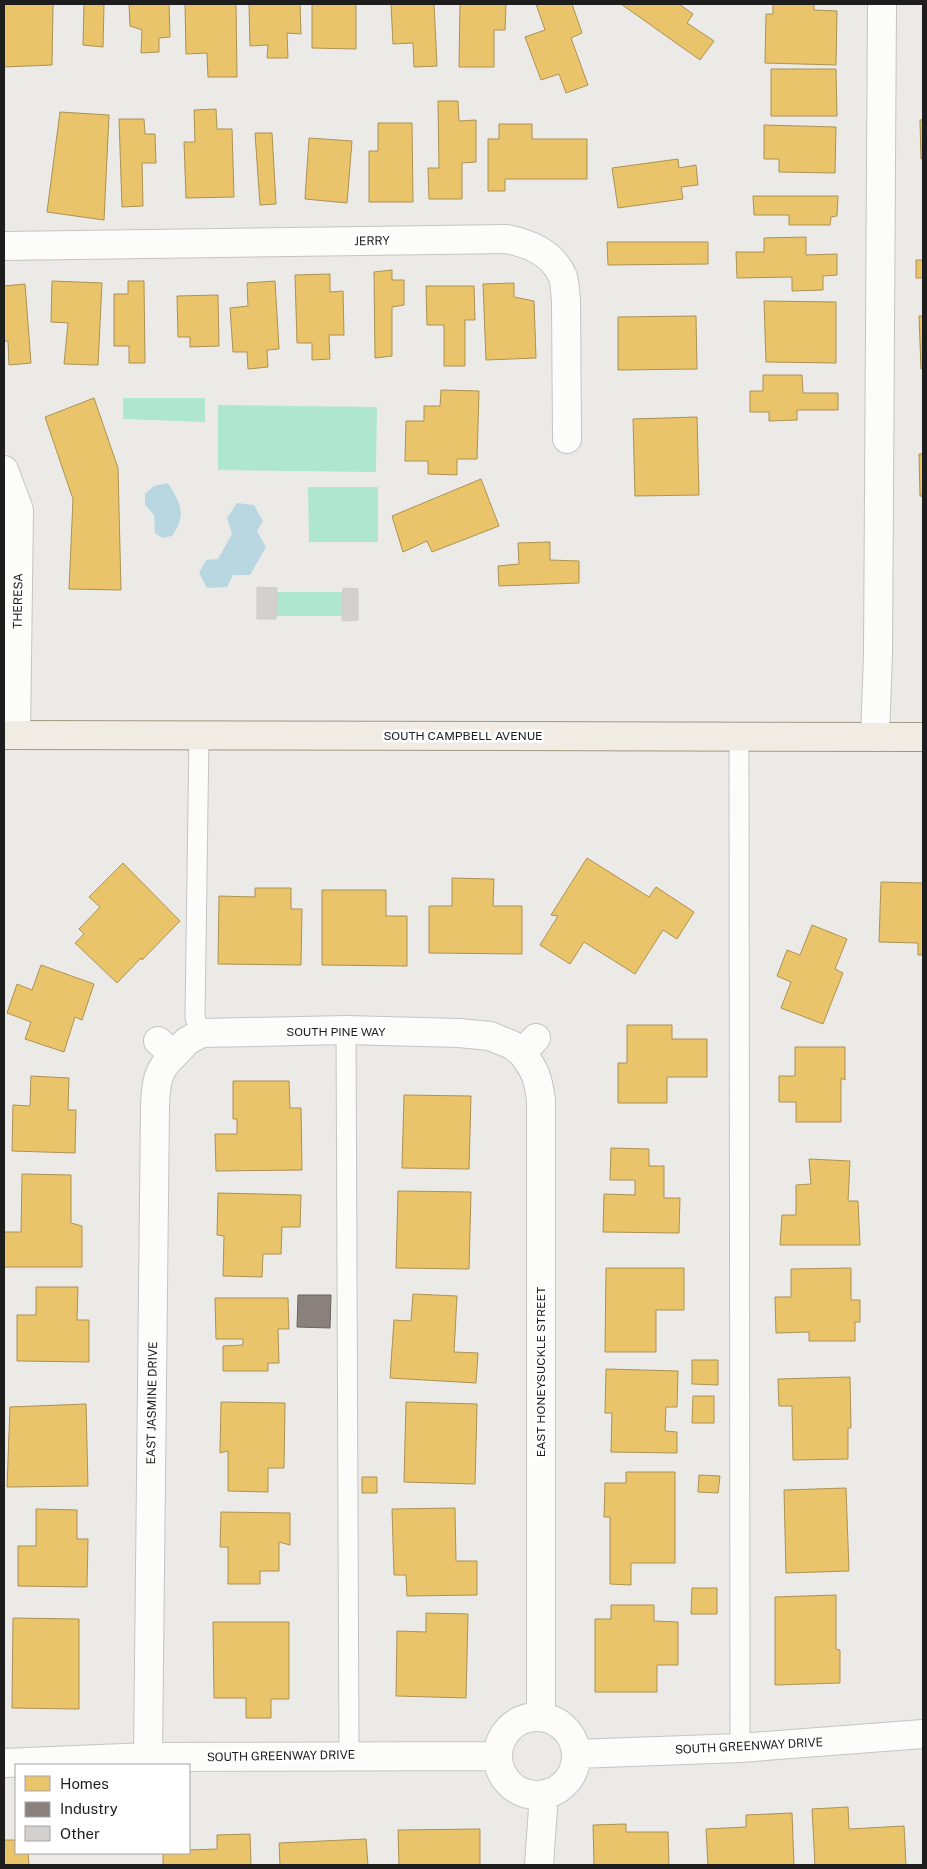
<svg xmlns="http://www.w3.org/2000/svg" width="927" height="1869" viewBox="0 0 927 1869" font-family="'Public Sans',sans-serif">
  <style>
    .pitch { fill: #afe6cf }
    .water { fill: #b8d7e1 }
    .homes { fill: #e9c46a; stroke: #ac9253 }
    .industry { fill: #8a817c; stroke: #696360 }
    .building { fill: #d3d0cd; stroke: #cfccc7 }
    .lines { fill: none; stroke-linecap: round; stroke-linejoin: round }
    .service-casing { stroke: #c4c4c2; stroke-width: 21 }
    .minor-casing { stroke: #c4c4c2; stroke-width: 30 }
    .primary-casing { stroke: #a29882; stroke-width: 30 }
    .service { stroke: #fcfcfb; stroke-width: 19 }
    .minor { stroke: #fcfcfb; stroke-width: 28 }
    .primary { stroke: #f1ece3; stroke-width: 28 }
    .labels { text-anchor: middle; stroke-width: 5; stroke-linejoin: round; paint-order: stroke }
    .street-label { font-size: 12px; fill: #1d1d1d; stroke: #fff }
  </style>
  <rect width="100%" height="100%" fill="#eceae6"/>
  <!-- pitch -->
  <path class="pitch" d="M123,398H205V422L123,419Z
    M218,405L377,407L376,472L218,470Z
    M308,487H378V542H309Z
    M276,592H342V616H276Z"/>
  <!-- water -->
  <path class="water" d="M168,483C181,504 187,514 172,536L162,538L155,533L154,515L145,505V494L154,486Z
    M237,503L254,505L263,521L257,531L266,547L250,575H233L227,587L207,588L199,573L206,560L218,559L232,534L227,518Z"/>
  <!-- homes -->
  <path class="homes" d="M4,4H53L52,65L4,67Z
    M84,4H104L103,47L83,45Z
    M129,4H169L170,37L159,38V52L141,53L142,30L130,26Z
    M185,4H236L237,77H208L207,53L186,54Z
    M249,4H300L301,34L287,33L288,58H267L268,45L250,46Z
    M312,4H356V49L312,48Z
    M391,4H434L437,66L414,67L413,43L393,44Z
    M460,4H506L505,30H494V67H459Z
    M536,4H572L582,33L571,38L588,85L566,93L559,74L541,80L525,37L545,30Z
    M621,4H679L693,14L687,23L714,41L700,60Z
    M773,4H814V10L837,11L836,65L765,63L766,14H773Z
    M771,69H836L837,116H771Z
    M438,101H458L459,121L476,120V162L462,163V199H429L428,168H439Z
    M216,109L217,129H232L234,197L186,198L184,142H195L194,110Z
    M60,112L109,115L104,220L47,212Z
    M119,119H144L145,134H155L156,163H142L143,206L122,207Z
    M920,120H923V159H921Z
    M378,123H412L413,202H369V151H378Z
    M499,124H532V139H587V179H505V191H488V139H499Z
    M764,125L836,127L835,173L779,172V159H764Z
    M255,133H272L276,204L260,205Z
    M309,138L352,141L347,203L305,199Z
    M678,159L679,168L696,165L698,185L681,187L683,199L618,208L612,168Z
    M753,196H838L837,216L831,217L830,225H789V215H754Z
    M806,237V255L837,254V275L823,276V290L792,291V277L737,278L736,252H764V238Z
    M607,242H708V264L608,265Z
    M916,260H923V278H916Z
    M392,270V280H404V305L392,307V356L375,358L374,272Z
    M330,274V292L343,291L344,335H329L330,359L312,360V343H297L295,275Z
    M52,281L102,283L98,365L64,364L68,323L51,322Z
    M128,281H144L145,363H129V346H114V294H128Z
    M275,281L279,349L267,350L268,367L248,369L247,352H233L230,308L248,306L247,283Z
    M514,283V297L534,301L536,358L486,360L483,284Z
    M25,284L31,363L9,365L8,341H4V286Z
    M426,286H474L475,320H465V366H444V325H427Z
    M218,295L219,346L190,347V337H178L177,296Z
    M764,301L836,302V363L766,362Z
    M696,316L697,369L618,370V317Z
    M919,316H923V369H921Z
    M763,375H802L803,393H838V410H797V420L769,421V412H750V391H763Z
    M441,390L479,391L477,459H457V475L428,474V461H405L406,421H424V406H440Z
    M94,398L118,468L121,590L69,589L73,499L45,417Z
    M697,417L699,495L635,496L633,419Z
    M919,454H923V496H920Z
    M481,479L499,526L432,552L427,541L403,552L392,516Z
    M550,542V560L579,561V583L499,586L498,566L519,564L518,543Z
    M587,858L649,897L656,887L694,912L677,939L663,930L635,974L584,942L570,964L540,945L558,916L551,915Z
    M123,863L180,921L142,960L141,958L117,983L75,943L84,934L79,929L100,907L89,897Z
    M452,878L494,879L493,906H522V954L429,953V906H452Z
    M881,882L923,883V955H918V943L879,942Z
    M255,888H291V909H302L301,965L218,964L219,896L255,897Z
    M322,890H386V916H407V966L322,965Z
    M812,925L847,939L835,969L843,973L823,1024L781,1008L791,982L777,976L787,950L800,955Z
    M41,965L94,984L82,1020L75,1017L64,1052L25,1039L31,1022L7,1013L17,984L32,990Z
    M627,1025H672V1039H707V1077H667V1103H618V1063H627Z
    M795,1047H845V1080L841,1078V1122H796V1102H779V1076H795Z
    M31,1076L69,1078L68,1110H76L75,1153L12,1151L13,1105L30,1106Z
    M233,1081H289L290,1108H301L302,1170L216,1171L215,1134H237V1119H233Z
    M404,1095L471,1096L469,1169L402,1168Z
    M611,1148L649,1149V1166H664V1198H680L679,1233L603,1232L604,1194L635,1195V1180H610Z
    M809,1159L850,1161L848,1201H858L860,1245H780L782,1215H796V1185L811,1184Z
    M22,1174L71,1175V1223L82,1226V1267H4V1232H21Z
    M398,1191L471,1192L469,1269L396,1268Z
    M218,1193L301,1195L300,1227H282L281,1254H263L262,1277L223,1276L224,1236L217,1235Z
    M606,1268H684V1310H656V1352H605Z
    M851,1268V1300H860V1322H855V1341H809V1332L776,1333L775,1297H791V1269Z
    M36,1287H78L77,1320H89V1362L17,1361V1315H36Z
    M413,1294L457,1296L454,1352L478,1353L476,1383L390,1378L394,1320L411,1321Z
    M215,1298H288L289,1329H278L279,1363H268V1371H223V1346L243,1345V1339H216Z
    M692,1360H718V1385L692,1384Z
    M606,1369L678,1371L677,1407H666L665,1431L677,1432V1453L611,1452L612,1413H605Z
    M850,1377L851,1428H848V1459L793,1460L792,1406H779L778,1379Z
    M693,1396H714V1423H692Z
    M221,1402L285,1403L284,1468H268V1492L228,1491V1451L220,1453Z
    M406,1402L477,1404L475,1484L404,1482Z
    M86,1404L88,1486L7,1487L10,1407Z
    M626,1472H675V1563H631V1585L610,1584V1517H604L605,1483H626Z
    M699,1475L720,1476L718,1493L698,1492Z
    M362,1477H377V1493H362Z
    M846,1488L849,1571L786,1573L784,1490Z
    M455,1508L456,1561H477V1595L407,1596L406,1575H394L392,1509Z
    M36,1509L77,1510V1539H88L87,1587L18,1586V1546H36Z
    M221,1512L290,1513V1545L279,1542V1571H260V1584H228V1547H220Z
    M692,1588H717V1614H691Z
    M836,1595V1649L840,1650V1683L775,1685V1597Z
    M611,1605H654V1621L678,1622V1665H657V1692H595V1619H611Z
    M426,1613L468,1614L466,1698L396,1696L397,1631L426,1632Z
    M13,1618L79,1619V1709L12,1708Z
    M213,1622H289V1699H271V1718H246V1698H214Z
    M848,1807L849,1829L904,1826L906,1865H815L812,1809Z
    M792,1813L794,1865H708L706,1829L746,1827V1815Z
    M626,1824V1832H668L669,1865H594L593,1825Z
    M480,1829V1865H399L398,1830Z
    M250,1834L251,1865H163V1853H189V1850L217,1849V1835Z
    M366,1839L368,1865H280L279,1843Z
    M4,1840H16V1853H28L29,1865H4Z"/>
  <!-- industry -->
  <path class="industry" d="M298,1295H331L330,1328L297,1327Z"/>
  <!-- building -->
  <path class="building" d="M257,587L277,588L276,619H257Z
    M343,588L358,589V620L342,621Z"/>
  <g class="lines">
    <!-- service casing -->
    <g class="service-casing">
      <path id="service" d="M199,735L195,1018L202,1033
        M739,736L740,1748
        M346,1030L349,1755"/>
    </g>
    <!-- minor casing -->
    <g class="minor-casing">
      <path id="minor" d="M4,246L507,239C530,244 553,253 563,277C565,283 565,293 566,300L567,439
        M4,470L19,510L16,735
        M875,737L878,654L882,4
        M536,1038L522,1053C536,1071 538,1079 541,1100V1717
        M158,1041L174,1055L187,1041L202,1033L346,1030L459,1033L490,1036L512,1045L522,1053
        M498 1756a39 39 0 1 1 78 0a39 39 0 1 1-78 0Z
        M576,1754L740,1748L923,1734
        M148,1757L155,1105C156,1083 157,1070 174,1055
        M4,1763L148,1757L498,1756
        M539,1865L544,1794"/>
    </g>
    <!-- primary casing -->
    <g class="primary-casing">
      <path id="primary" d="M4,735L923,737"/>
    </g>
    <!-- service -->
    <use href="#service" class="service"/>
    <!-- minor -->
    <use href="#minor" class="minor"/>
    <!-- primary -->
    <use href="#primary" class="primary"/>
  </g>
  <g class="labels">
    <!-- street labels -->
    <g class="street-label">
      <text transform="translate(372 241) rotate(-1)" y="4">JERRY</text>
      <text transform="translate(18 601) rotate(-89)" y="4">THERESA</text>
      <text x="463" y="740">SOUTH CAMPBELL AVENUE</text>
      <text x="336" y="1036">SOUTH PINE WAY</text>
      <text transform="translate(541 1372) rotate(-90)" y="4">EAST HONEYSUCKLE STREET</text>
      <text transform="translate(152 1403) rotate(-89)" y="4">EAST JASMINE DRIVE</text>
      <text transform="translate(749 1746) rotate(-3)" y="4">SOUTH GREENWAY DRIVE</text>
      <text transform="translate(281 1756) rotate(-1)" y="4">SOUTH GREENWAY DRIVE</text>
    </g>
  </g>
  <!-- border -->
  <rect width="927" height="1869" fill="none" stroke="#1d1d1d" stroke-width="10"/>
  <!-- legend -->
  <rect x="15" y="1764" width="175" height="90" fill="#ffffff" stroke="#a5a5a5"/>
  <rect x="25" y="1776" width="25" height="15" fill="#e9c46a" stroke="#a5a5a5"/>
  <text x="60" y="1789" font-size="15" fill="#1d1d1d">Homes</text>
  <rect x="25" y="1802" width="25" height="15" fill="#8a817c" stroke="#a5a5a5"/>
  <text x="60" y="1814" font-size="15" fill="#1d1d1d">Industry</text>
  <rect x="25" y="1826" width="25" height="15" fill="#d3d0cd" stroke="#a5a5a5"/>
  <text x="60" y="1839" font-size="15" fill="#1d1d1d">Other</text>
</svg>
